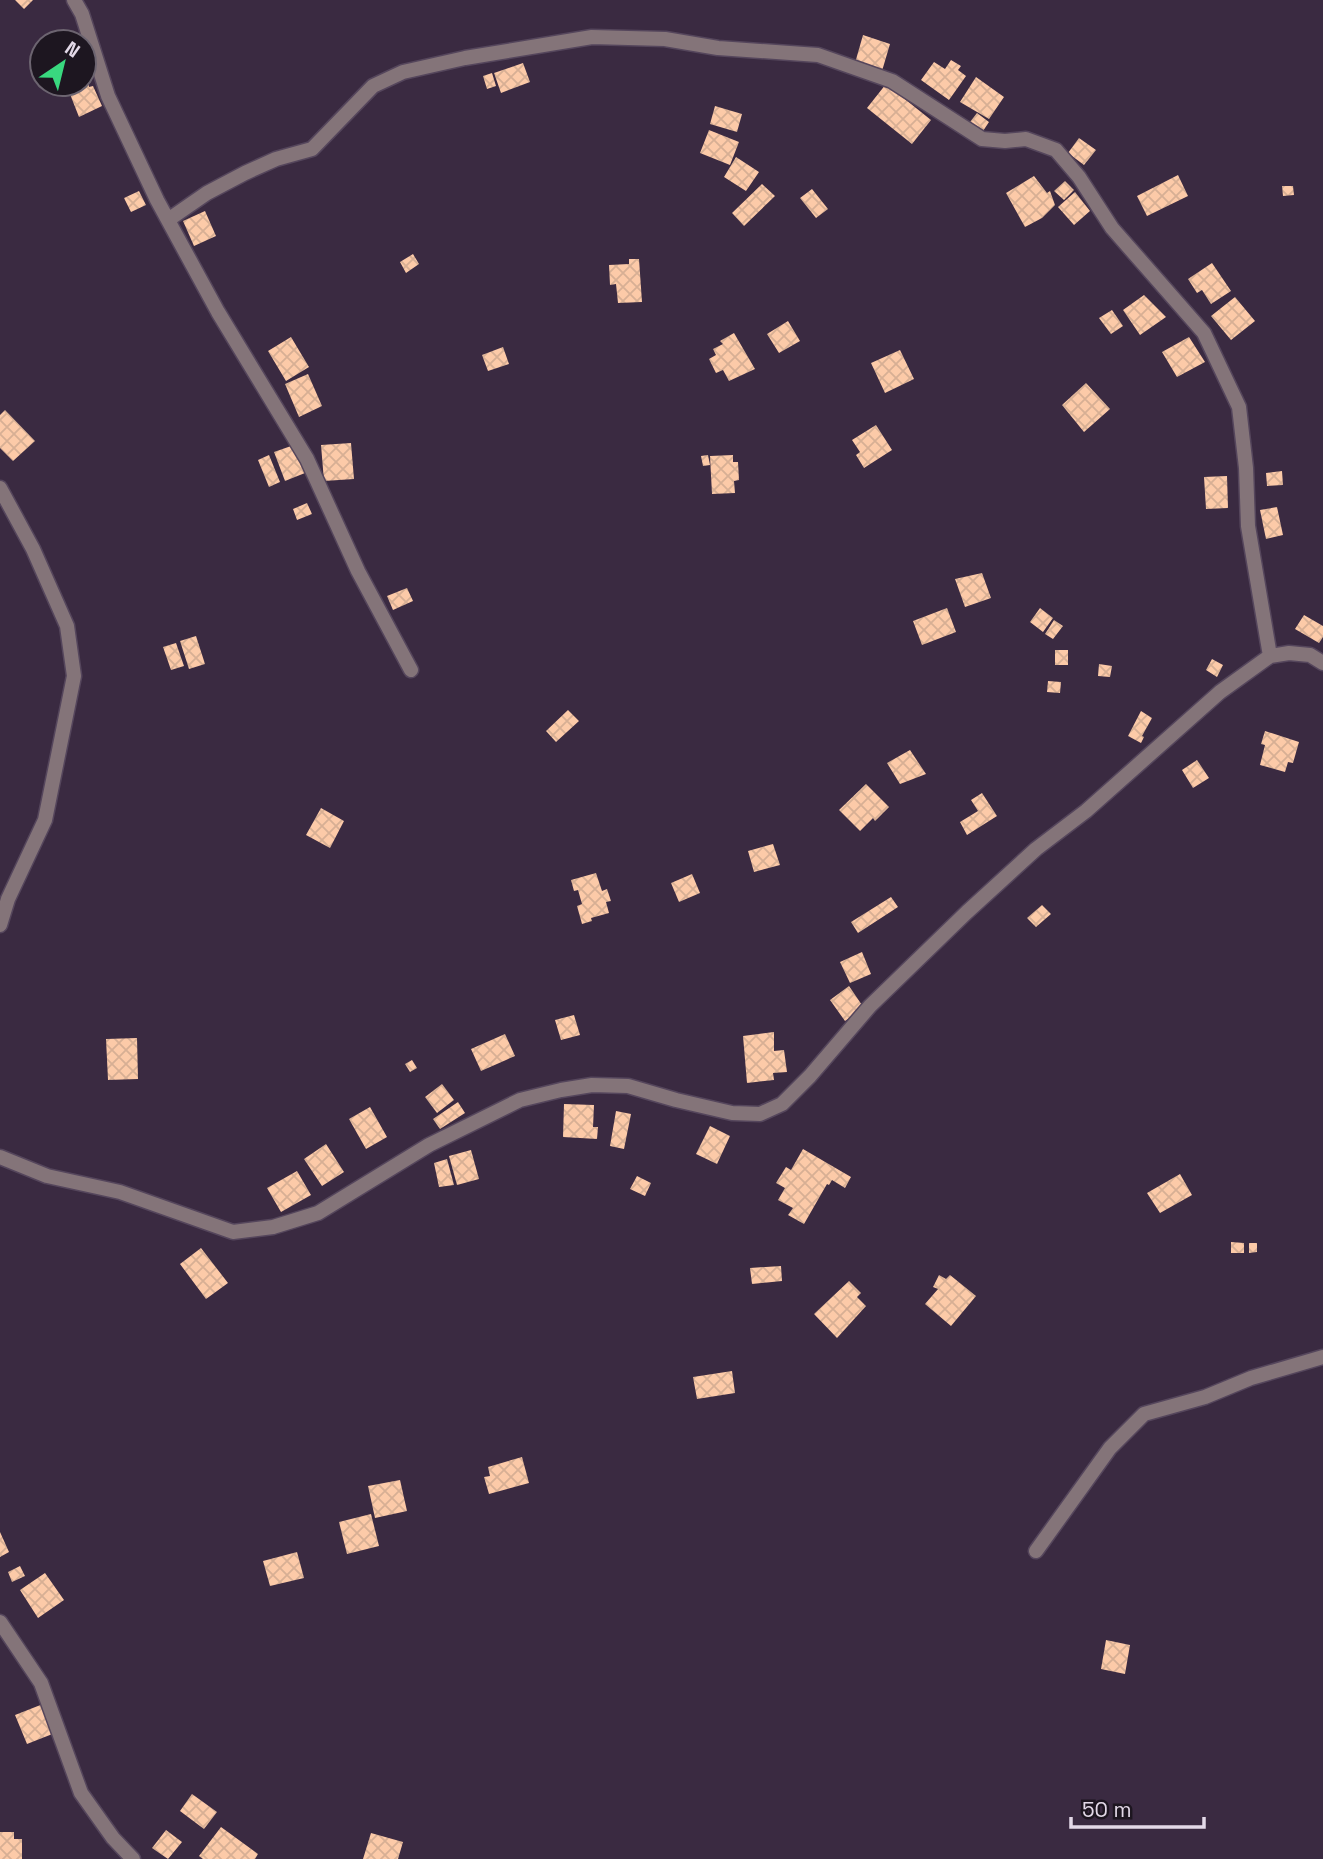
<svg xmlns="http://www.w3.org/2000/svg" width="1323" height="1859" viewBox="0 0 1323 1859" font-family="'Space Grotesk',sans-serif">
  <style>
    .building { fill: url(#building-cross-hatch) }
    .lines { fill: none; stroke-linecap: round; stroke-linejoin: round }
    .street-casing { stroke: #55465c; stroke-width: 17 }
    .street { stroke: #847479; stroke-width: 14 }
  </style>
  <defs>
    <pattern id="building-cross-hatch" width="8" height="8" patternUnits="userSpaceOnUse" patternTransform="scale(1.75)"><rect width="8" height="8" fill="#fccaa8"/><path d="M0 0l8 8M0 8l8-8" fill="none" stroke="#d7af94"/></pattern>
  </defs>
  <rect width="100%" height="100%" fill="#3a2a41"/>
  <!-- building -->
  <path class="building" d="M15,0H33L24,9Z
    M863,35L890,44L882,71L855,63Z
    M951,60L961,66L958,70L966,76L949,100L921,80L934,62L945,69Z
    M523,63L530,82L501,93L494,73Z
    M85,68L89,87L93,86L102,106L79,117L66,84H84Z
    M492,73L496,86L487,89L483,76Z
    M976,77L1004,97L989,119L960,102Z
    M886,84L931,120L912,144L867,108Z
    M715,106L742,114L737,132L710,124Z
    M977,113L989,122L983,131L970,122Z
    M709,130L739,142L730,165L700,153Z
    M1079,138L1096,150L1084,165L1068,153Z
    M736,157L759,172L746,191L724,177Z
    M1178,175L1188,196L1147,216L1137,196Z
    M1034,176L1047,193L1050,191L1055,205L1042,218L1025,227L1006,193Z
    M1065,181L1074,190L1064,200L1054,191Z
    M762,184L775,196L744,226L732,213Z
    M1282,186H1293L1294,195L1283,196Z
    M812,189L828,209L816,218L800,198Z
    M139,191L146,205L131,212L124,198Z
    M1075,192L1090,211L1074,225L1058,207Z
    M205,211L216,236L194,246L183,221Z
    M413,254L419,264L406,273L400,262Z
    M629,259H639L642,302L618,303L616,284L610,285L609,265L629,264Z
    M1212,263L1231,291L1211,304L1202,290L1197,293L1188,279Z
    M1144,295L1166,317L1140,335L1123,310Z
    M1235,297L1255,321L1231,340L1211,316Z
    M1112,310L1123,326L1111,334L1099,318Z
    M788,321L800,341L779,353L767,334Z
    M734,333L755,369L729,381L723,370L716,373L709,359L716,355L713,349L723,344L720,341Z
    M291,337L309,367L286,381L268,351Z
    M1189,337L1205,362L1177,377L1162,352Z
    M503,347L509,364L488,371L482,355Z
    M900,350L914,379L885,393L871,363Z
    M308,374L322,406L299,417L285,384Z
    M1086,383L1110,409L1084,432L1062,405Z
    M5,410L35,441L13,461L0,448V415Z
    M876,425L892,450L864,468L856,455L860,452L852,440Z
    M351,443L354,479L324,481L321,445Z
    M294,445L305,473L285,481L274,452Z
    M269,455L280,482L269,487L258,460Z
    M708,455L710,465L703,466L701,456Z
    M733,455V462H738L739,480L734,481L735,493L712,494L710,456Z
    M1282,471L1283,485L1267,486L1266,473Z
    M1227,476L1228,508L1206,509L1204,477Z
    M307,503L312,514L297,520L293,509Z
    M1277,507L1283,535L1266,539L1260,510Z
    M982,573L991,598L965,607L955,579Z
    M407,588L413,601L393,610L387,596Z
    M947,608L956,632L922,645L913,621Z
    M1040,608L1053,618L1043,632L1030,622Z
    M1304,615L1323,626V637L1319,643L1295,629Z
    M1054,620L1063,626L1053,639L1045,634Z
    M196,636L205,664L189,669L180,641Z
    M176,643L184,666L171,670L163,647Z
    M1055,650H1068V665H1055Z
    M1212,659L1223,665L1217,677L1206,670Z
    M1099,664L1112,666L1110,677L1098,676Z
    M1048,681L1061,682L1060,693L1047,692Z
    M568,710L579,721L556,742L546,731Z
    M1141,711L1152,718L1142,736L1144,737L1141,743L1128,736Z
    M1265,731L1299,742L1293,763L1288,762L1285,772L1260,765L1265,745L1261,744Z
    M910,750L926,774L900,784L887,763Z
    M1197,760L1209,778L1193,788L1182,770Z
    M866,784L889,807L875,821L873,818L860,831L839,810Z
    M982,793L997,816L967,835L960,822L978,811L971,800Z
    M321,808L344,821L330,848L306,835Z
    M773,844L780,865L754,872L748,851Z
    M596,873L602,891L607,889L611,901L606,902L609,913L591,918L592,921L582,924L577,906L582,904L578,890L574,891L571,880Z
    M692,874L700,893L679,902L671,883Z
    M891,897L898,907L858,933L851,922Z
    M1042,905L1051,914L1036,927L1027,918Z
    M862,952L871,974L850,983L840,962Z
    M849,986L864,1008L845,1021L830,1000Z
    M574,1015L580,1035L561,1040L555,1020Z
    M774,1032V1051L784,1050L787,1072L773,1073L774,1080L747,1083L743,1036Z
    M505,1034L515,1056L481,1071L471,1049Z
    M137,1038L138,1079L108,1080L106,1039Z
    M412,1060L417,1068L410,1072L405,1064Z
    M442,1084L454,1100L437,1113L425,1097Z
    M458,1102L465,1113L440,1129L433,1119Z
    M564,1104L594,1105L593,1127H598L597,1139L563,1137Z
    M370,1107L387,1137L366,1149L349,1119Z
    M616,1111L631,1114L624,1149L610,1146Z
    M710,1126L730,1136L717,1164L696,1154Z
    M326,1144L344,1172L322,1186L304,1159Z
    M803,1149L851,1177L845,1188L832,1180L829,1185L827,1184L804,1224L788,1215L793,1208L778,1200L785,1188L776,1183L786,1167L791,1170Z
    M471,1150L479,1179L457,1185L449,1156Z
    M447,1159L454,1185L439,1187L434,1163Z
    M297,1171L311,1195L281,1212L267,1188Z
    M1180,1174L1192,1195L1160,1213L1147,1193Z
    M637,1176L651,1183L645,1196L630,1189Z
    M1231,1242L1244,1243V1253H1231Z
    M1249,1243H1257V1252L1249,1253Z
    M201,1248L228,1283L206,1299L180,1264Z
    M781,1266L782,1281L752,1284L750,1268Z
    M939,1275L946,1279L950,1275L976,1296L951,1326L925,1304L938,1289L933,1287Z
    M849,1281L861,1293L857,1297L866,1306L837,1338L814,1314Z
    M732,1371L735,1393L697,1399L693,1377Z
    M522,1457L529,1483L489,1494L484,1477L490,1476L488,1467Z
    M400,1480L407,1511L375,1518L368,1486Z
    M371,1514L379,1546L347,1554L339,1522Z
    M0,1532L9,1552L0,1557Z
    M297,1552L304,1578L270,1586L263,1561Z
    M20,1566L25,1576L12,1582L8,1572Z
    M45,1573L64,1600L38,1618L20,1590Z
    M1106,1640L1130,1645L1125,1674L1101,1669Z
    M43,1704L55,1733L27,1744L15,1715Z
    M192,1794L217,1812L204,1829L180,1811Z
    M221,1827L258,1854L255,1859H203L199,1856Z
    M166,1830L182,1842L168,1859L152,1848Z
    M0,1832H14V1839H22V1859H0Z
    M371,1833L403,1842L398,1859H363Z"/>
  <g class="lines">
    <!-- street casing -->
    <g class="street-casing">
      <path id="street" d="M74,0L82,14L108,96L157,200L218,312L307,459L358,571L411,670
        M168,220L207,193L245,173L276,159L312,149L373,86L403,72L465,58L592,37L665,39L718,48L818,55L892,81L982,139L1005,141L1026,139L1056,150L1079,177L1112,228L1204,333L1239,407L1246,468L1248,526L1270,656
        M0,488L33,549L67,626L74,676L45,820L8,899L0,925
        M0,1157L47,1176L120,1192L233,1232L273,1227L318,1213L429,1145L520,1100L561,1090L592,1085L628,1086L676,1100L732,1113L760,1114L782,1104L810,1076L870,1006L967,912L1036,849L1086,811L1220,692L1270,656L1289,653L1310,655L1323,663
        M1036,1551L1110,1448L1144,1414L1205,1397L1251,1378L1323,1357
        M0,1622L41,1683L81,1793L113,1838L133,1859"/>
    </g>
    <!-- street -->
    <use href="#street" class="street"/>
  </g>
  <!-- north arrow -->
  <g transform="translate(63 63) rotate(35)"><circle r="33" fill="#1d1620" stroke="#6c6470" stroke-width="2"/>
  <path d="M0-5L12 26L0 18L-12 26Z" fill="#39d87f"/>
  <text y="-10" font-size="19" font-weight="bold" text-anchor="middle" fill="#e3d9e8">N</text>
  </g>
  <!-- scale -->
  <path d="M1071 1817v10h133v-10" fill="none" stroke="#e3d9e8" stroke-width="3.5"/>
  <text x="1082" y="1817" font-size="21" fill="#e3d9e8" stroke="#1d1620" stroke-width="5" paint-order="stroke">50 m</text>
</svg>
